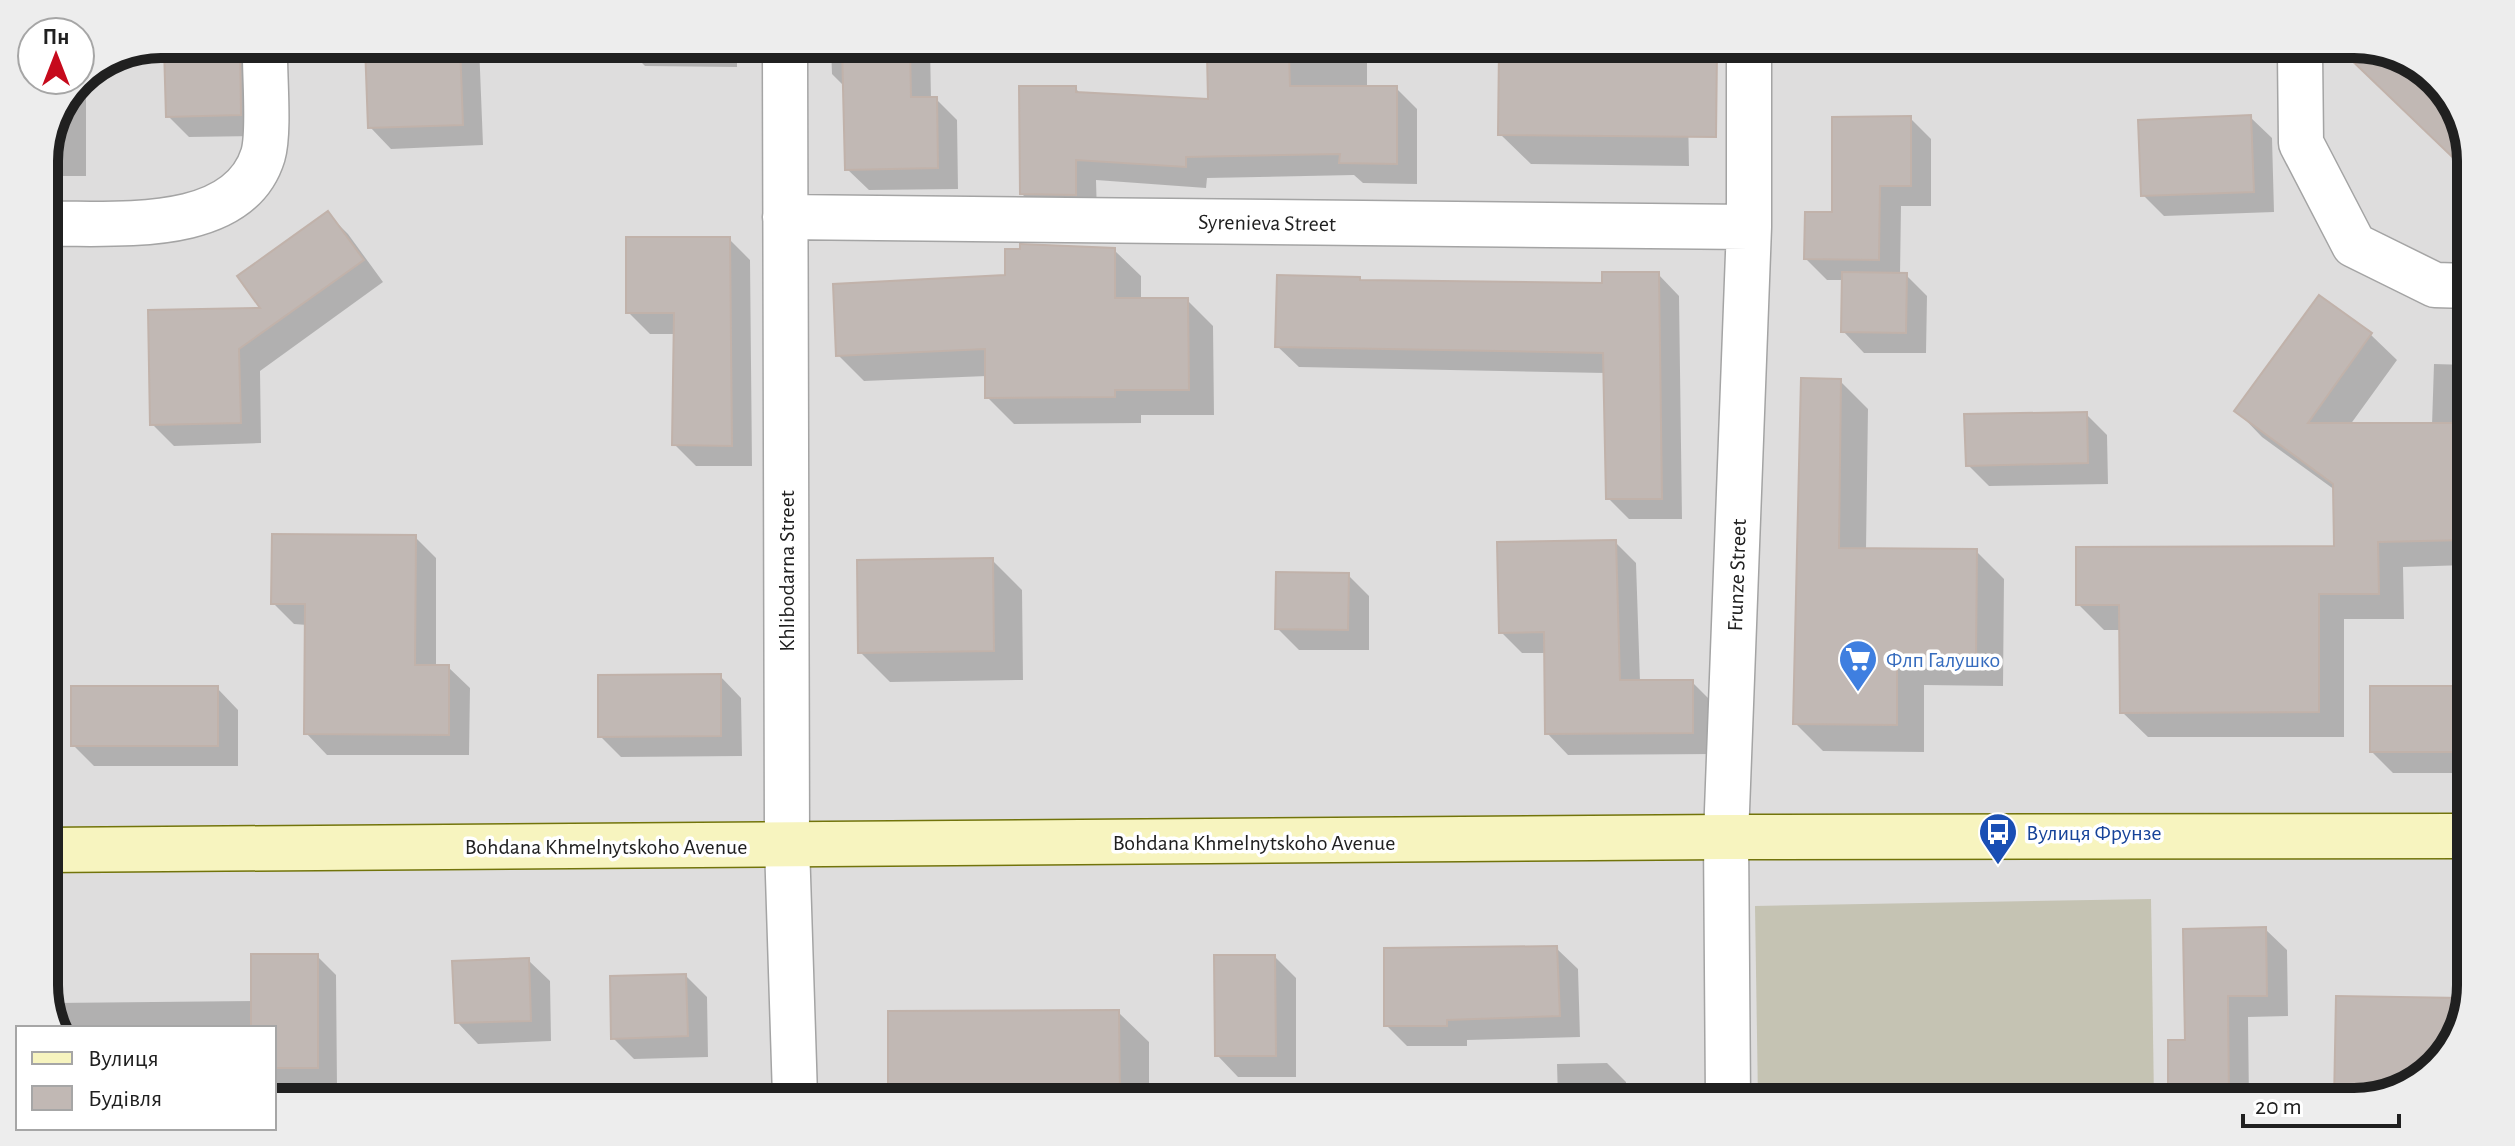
<svg xmlns="http://www.w3.org/2000/svg" width="2515" height="1146" viewBox="0 0 2515 1146" font-family="'Alegreya Sans',sans-serif">
  <style>
    .residential { fill: #dedddd }
    .construction { fill: #c5c3b3 }
    .shadow { fill: #0003 }
    .building { fill: #c1b8b4; stroke: #c1b2aa; stroke-width: 2 }
    .lines { fill: none; stroke-linecap: round; stroke-linejoin: round }
    .minor-casing { stroke: #a4a4a4; stroke-width: 47 }
    .secondary-casing { stroke: #72740b; stroke-width: 47 }
    .minor { stroke: #fff; stroke-width: 44 }
    .secondary { stroke: #f7f4bf; stroke-width: 44 }
    .labels { text-anchor: middle; stroke-width: 7; stroke-linejoin: round; paint-order: stroke }
    .street-label { font-size: 22px; fill: #202020; stroke: #fff }
    .shop-label { font-size: 22px; fill: #366cbe; stroke: #fff; text-anchor: start }
    .transit-label { font-size: 22px; fill: #164399; stroke: #fff; text-anchor: start }
    .rim { fill: none; stroke: #202020; stroke-width: 10 }
  </style>
  <rect width="100%" height="100%" fill="#f0ede7"/>
  <!-- residential -->
  <path class="residential" d="M161,44L2399,53L2451,96L2471,154L2462,1030L2419,1082L2354,1102L274,1094V1028H56L44,993V154L80,77Z"/>
  <!-- construction -->
  <path class="construction" d="M2151,899L2154,1101L1758,1100L1755,906Z"/>
  <!-- shadow -->
  <path class="shadow" d="M367,45H479L483,145L391,149L370,127Z
    M625,46H737V67L645,66Z
    M239,47L260,68L262,136L189,137L168,116Z
    M831,47H930L931,99H936L957,120L958,189L869,190L847,169L845,87L832,74Z
    M1269,48L1367,49V88H1396L1417,109V184L1363,183L1354,175L1207,178L1206,188L1096,180L1097,215H1043L1022,194L1075,88L1081,94L1210,101L1269,55Z
    M1848,51H1969L1970,58L1859,62Z
    M1687,59L1689,166L1531,164L1500,134Z
    M86,75V176H44V154L78,80Z
    M2250,117L2272,138L2274,212L2164,216L2143,195Z
    M1910,118L1931,139V206H1901L1900,275H1906L1927,296L1926,353H1864L1843,331V280H1827L1806,259Z
    M327,213L348,234L383,282L260,371L261,443L174,446L152,424L264,310Z
    M729,239L750,260L752,466H696L674,444L676,334H650L628,312Z
    M1114,250L1141,276V300H1187L1213,326L1214,415H1141V423L1014,424L987,397V376L864,381L838,355L1007,277L1022,251Z
    M1658,274L1679,296L1682,519H1629L1608,498L1605,373L1299,367L1277,346L1359,279L1362,282L1604,285Z
    M2320,298L2371,335L2397,360L2350,425H2432L2434,364L2469,365L2467,565L2403,567L2404,619H2344V737H2148L2122,712V630H2104L2078,604L2336,548L2335,490L2262,437L2237,411Z
    M1840,381L1868,409L1866,550L1976,551L2004,579L2003,686L1924,685V752L1823,751L1795,723Z
    M2086,414L2107,435L2108,484L1989,486L1968,465Z
    M415,537L436,558V667H448L470,688L469,755H327L306,733L307,625L294,624L273,603Z
    M1615,542L1636,563L1640,682H1692L1713,703V754L1568,755L1547,733L1546,653H1522L1501,632Z
    M992,560L1022,590L1023,680L890,682L860,652Z
    M1348,575L1369,596V650H1299L1277,628Z
    M720,676L741,698L742,756L621,757L600,736Z
    M217,688L238,710V766H94L73,745Z
    M2372,688H2465V773H2393L2372,752Z
    M2265,929L2287,950L2288,1016L2248,1017L2249,1102L2170,1101V1042H2187Z
    M1556,948L1578,969L1580,1037L1467,1040V1046H1407L1386,1025Z
    M317,956L336,975L337,1086L274,1087V1028H56L53,1018V1003L253,1001Z
    M1275,957L1296,978V1077H1238L1217,1055Z
    M528,960L550,981L551,1041L478,1044L457,1022Z
    M686,976L707,997L708,1057L634,1059L613,1038Z
    M1118,1012L1149,1042V1097L890,1096V1013Z
    M1607,1063L1626,1082L1627,1099H1558L1557,1064Z"/>
  <!-- building -->
  <path class="building" d="M240,45L241,115L166,117L164,47Z
    M365,45H460L463,125L368,128Z
    M842,47H910L911,97H937L938,168L845,170Z
    M1499,49L1717,50L1716,137L1498,135Z
    M1289,53L1290,86H1397V164L1339,163L1340,154L1186,157V167L1076,160V195L1020,194L1019,86H1076V92L1208,99L1207,55Z
    M2344,53H2399L2451,96L2471,154V175Z
    M2251,115L2254,192L2141,196L2138,120Z
    M1911,116V186H1880L1879,260L1804,259L1805,212H1832V117Z
    M328,211L364,260L239,349L241,423L150,425L148,310L260,308L237,276Z
    M626,237H730L732,446L672,445L674,313H626Z
    M1020,244L1115,248V298H1188L1189,390H1115V397L985,398V349L836,356L833,284L1005,275V249H1020Z
    M1602,272H1659L1662,499H1606L1603,353L1275,347L1277,275L1360,277V280L1602,283Z
    M1842,272L1907,273L1906,333L1841,332Z
    M2319,295L2372,333L2308,423H2468L2467,540L2378,542L2379,594H2319V712L2120,713L2119,605H2076V547L2334,546L2333,484L2234,411Z
    M1801,378L1841,379L1839,548L1977,549L1976,659L1897,658V725L1793,724Z
    M2087,412L2088,463L1966,466L1964,414Z
    M272,534L416,535L415,665H449V735L304,734L305,604H271Z
    M1616,540L1620,680H1693V733L1545,734L1544,632L1499,633L1497,542Z
    M993,558L994,651L858,653L857,560Z
    M1276,572L1349,573L1348,630L1275,629Z
    M721,674V736L598,737V675Z
    M71,686H218V746H71Z
    M2370,686H2465V752H2370Z
    M2266,927L2267,996H2228L2229,1101H2168V1040H2185L2183,929Z
    M1557,946L1560,1016L1447,1020V1026H1384V948Z
    M251,954H318V1068H274V1028H251Z
    M1214,955H1275L1276,1056H1215Z
    M529,958L531,1021L455,1023L452,961Z
    M686,974L688,1036L611,1039L610,976Z
    M2336,996L2462,998V1030L2419,1082L2354,1102H2334Z
    M1119,1010L1120,1097L888,1096V1011Z"/>
  <g class="lines">
    <!-- minor casing -->
    <g class="minor-casing">
      <path id="minor" d="M785,47L787,845L795,1096
        M2300,53L2301,143L2354,245L2435,285L2469,286
        M785,217L1749,227
        M44,224C111,222 238,237 263,155C270,131 264,72 265,44
        M1728,1099L1726,837L1749,227V50"/>
    </g>
    <!-- secondary casing -->
    <g class="secondary-casing">
      <path id="secondary" d="M44,850L1726,837L2464,836"/>
    </g>
    <!-- minor -->
    <use href="#minor" class="minor"/>
    <!-- secondary -->
    <use href="#secondary" class="secondary"/>
  </g>
  <!-- icons -->
  <defs>
    <g id="supermarket-pin" transform="scale(2)"><path d="M0 17L-7.5 6A9.5 9.5 0 1 1 7.5 6Z" fill="#3f7fe0" stroke="#fff"/><path d="M-6-5.5h2.5l.6 2H6L4.5 2H-2.5L-4.4-4H-6ZM-1.5 3.2a1.3 1.3 0 1 0 .1 0ZM3 3.2a1.3 1.3 0 1 0 .1 0Z" fill="#fff"/></g>
    <g id="bus-pin" transform="scale(2)"><path d="M0 17L-7.5 6A9.5 9.5 0 1 1 7.5 6Z" fill="#1a4fb4" stroke="#fff"/><path d="M-5-6H5V4H4V6H2V4H-2V6H-4V4H-5ZM-3.5-4V0h7V-4ZM-3.5 1.2v1.5H-2V1.2ZM2 1.2v1.5H3.5V1.2Z" fill="#fff"/></g>
  </defs>
  <g fill-rule="evenodd">
    <use href="#supermarket-pin" x="1858" y="659"/>
    <use href="#bus-pin" x="1998" y="832"/>
  </g>
  <g class="labels">
    <!-- street labels -->
    <g class="street-label">
      <text transform="translate(1267 222) rotate(1)" y="8">Syrenieva Street</text>
      <text transform="translate(786 571) rotate(-90)" y="8">Khlibodarna Street</text>
      <text transform="translate(1736 575) rotate(-88)" y="8">Frunze Street</text>
      <text x="1254" y="850">Bohdana Khmelnytskoho Avenue</text>
      <text x="606" y="854">Bohdana Khmelnytskoho Avenue</text>
    </g>
    <!-- shop labels -->
    <g class="shop-label">
      <text x="1886" y="667">Флп Галушко</text>
    </g>
    <!-- transit labels -->
    <g class="transit-label">
      <text x="2026" y="840">Вулиця Фрунзе</text>
    </g>
  </g>
  <!-- crop -->
  <path d="M0 0H2515V1146H0ZM161 58H2354A103 103 0 0 1 2457 161V985A103 103 0 0 1 2354 1088H161A103 103 0 0 1 58 985V161A103 103 0 0 1 161 58Z" fill="#ededed" fill-rule="evenodd"/>
  <path class="rim" d="M161 58H2354A103 103 0 0 1 2457 161V985A103 103 0 0 1 2354 1088H161A103 103 0 0 1 58 985V161A103 103 0 0 1 161 58Z"/>
  <!-- legend -->
  <rect x="16" y="1026" width="260" height="104" fill="#ffffff" stroke="#a6a6a6" stroke-width="2"/>
  <rect x="32" y="1052" width="40" height="12" fill="#f7f4bf" stroke="#a6a6a6" stroke-width="2"/>
  <text x="88" y="1066" font-size="24" fill="#202020">Вулиця</text>
  <rect x="32" y="1086" width="40" height="24" fill="#c1b8b4" stroke="#a6a6a6" stroke-width="2"/>
  <text x="88" y="1106" font-size="24" fill="#202020">Будівля</text>
  <!-- north arrow -->
  <g transform="translate(56 56)"><circle r="38" fill="#ffffff" stroke="#a6a6a6" stroke-width="2"/>
  <path d="M0-6L14 30L0 20L-14 30Z" fill="#c60a1c"/>
  <text y="-12" font-size="22" font-weight="bold" text-anchor="middle" fill="#202020">Пн</text>
  </g>
  <!-- scale -->
  <path d="M2243 1114v12h156v-12" fill="none" stroke="#202020" stroke-width="4"/>
  <text x="2255" y="1114" font-size="24" fill="#202020" stroke="#ffffff" stroke-width="6" paint-order="stroke">20 m</text>
</svg>
